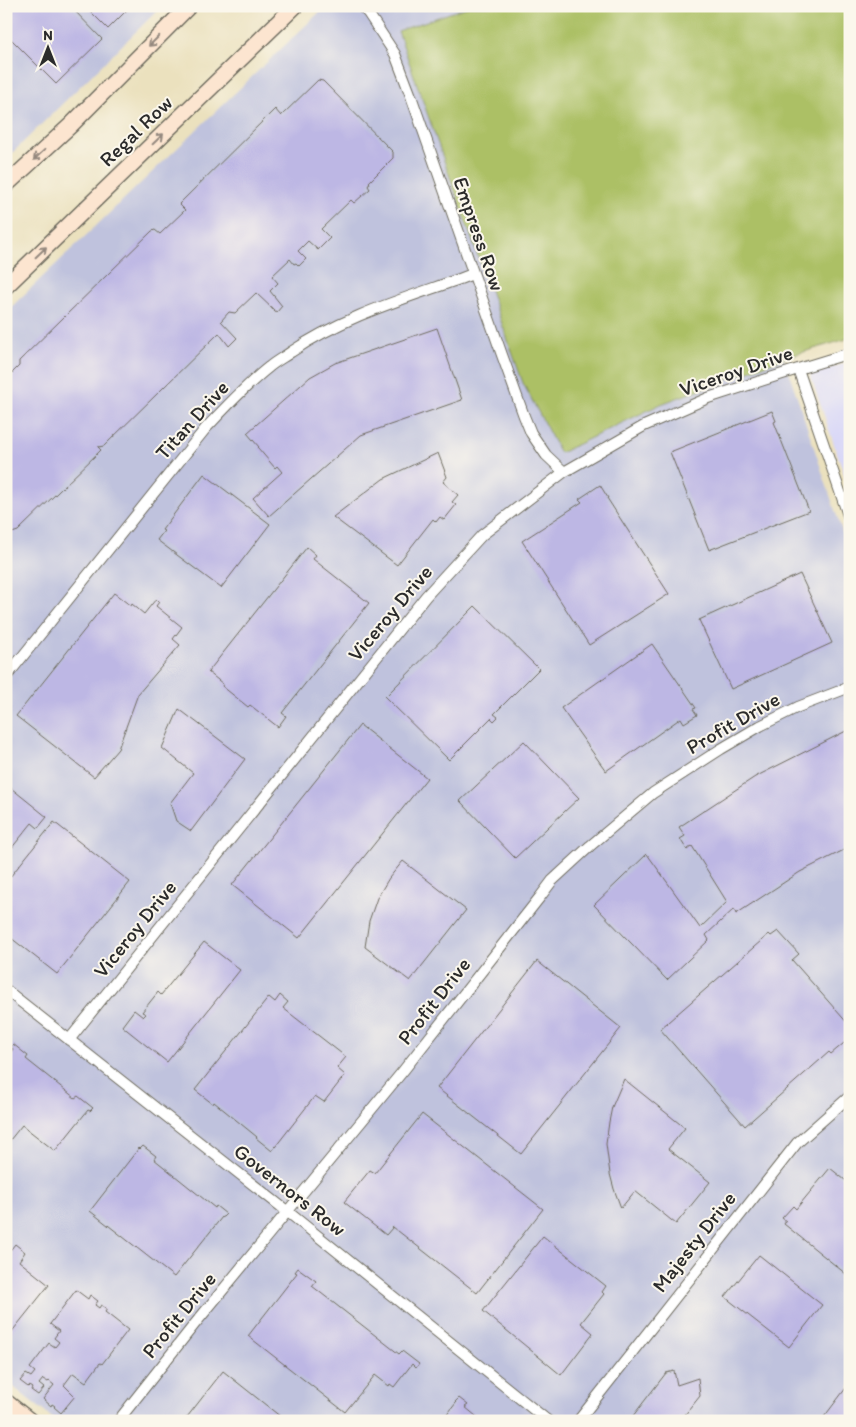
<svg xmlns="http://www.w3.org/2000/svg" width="856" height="1427" viewBox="0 0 856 1427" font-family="Itim,sans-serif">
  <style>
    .built { fill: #d8d7f8 }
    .industrial { fill: #bfc2dd }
    .green { fill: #acc065; stroke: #6c7648 }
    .building { fill: #bdb7e4 }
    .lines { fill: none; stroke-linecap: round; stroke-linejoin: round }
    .minor-casing { stroke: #6e6b5e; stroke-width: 12 }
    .secondary-casing { stroke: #6e6b5e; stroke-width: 18 }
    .minor { stroke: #fff; stroke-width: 10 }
    .secondary { stroke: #fce5d0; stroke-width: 15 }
    .oneway { stroke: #94887e }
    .labels { text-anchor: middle; stroke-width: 4; stroke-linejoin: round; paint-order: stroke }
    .street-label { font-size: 21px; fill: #2b2b2b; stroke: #fbf7ec }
  </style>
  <rect width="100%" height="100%" fill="#fbf7ec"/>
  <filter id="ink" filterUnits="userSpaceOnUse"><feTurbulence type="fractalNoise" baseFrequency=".02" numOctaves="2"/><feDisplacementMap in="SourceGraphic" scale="10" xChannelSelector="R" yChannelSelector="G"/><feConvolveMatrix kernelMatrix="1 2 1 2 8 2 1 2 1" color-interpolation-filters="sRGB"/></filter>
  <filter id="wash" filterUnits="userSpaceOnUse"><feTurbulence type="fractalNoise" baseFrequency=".0096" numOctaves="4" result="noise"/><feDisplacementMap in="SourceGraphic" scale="20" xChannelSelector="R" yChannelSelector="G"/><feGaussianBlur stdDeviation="1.12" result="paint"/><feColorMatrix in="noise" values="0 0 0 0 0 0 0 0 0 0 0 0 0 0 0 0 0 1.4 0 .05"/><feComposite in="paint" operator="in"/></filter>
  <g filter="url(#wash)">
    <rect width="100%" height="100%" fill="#ebe1be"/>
    <!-- built -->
    <path class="built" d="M850,362V491L810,374Z"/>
    <!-- industrial -->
    <path class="industrial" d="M6,6H162L6,159Z
      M326,6H470L398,31L523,383L560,453L661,404L784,358L850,555V1421H56L6,1381V312Z"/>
    <!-- green -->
    <path class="green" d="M470,6H850V338L784,358L661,404L560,453L523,383L398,31Z"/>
    <g id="blocks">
      <!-- building -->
      <path class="building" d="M6,6H70L102,39L56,84L6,34Z
        M85,6H131L108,29Z
        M318,80L323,81L393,152V158L369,182L370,183L368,186L370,189L354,203L351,200L321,229L330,238L318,250L308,241L298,251L306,259L299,266L296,263L294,264L290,259L272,276L278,283L270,291L282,306L277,312L275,311L256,293L235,313L229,312L221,321L237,338L229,346L219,333L104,446L98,447L101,450L18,531L12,533L6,527V373L10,371L12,373L19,366V361L152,231L155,230L160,234L185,210L179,204L275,109L281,116Z
        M437,328L462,400L361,435L269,516L253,498L282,472L277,466L275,468L258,448L259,447L247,433L310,377L335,363Z
        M772,411L776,421L774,422L809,511L709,550L670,452Z
        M438,453L447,477L443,482L458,495L452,502L456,505L444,520L440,517L436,522L433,519L397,565L333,517L383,479Z
        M204,474L270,524L221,588L157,540L164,531L162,530Z
        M600,485L608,498H607L669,594L589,645L522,541L582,502L579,499Z
        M307,547L316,555L313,559L369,603L282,713L286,716L278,727L250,705L248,707L222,686L223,684L208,672Z
        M800,574L832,643L731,689L699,620Z
        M114,593L131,606L132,604L144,614L156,599L159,602L156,606L182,627L173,639L180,645L138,694L118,749L94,777L16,716Z
        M475,606L539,669L494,714L498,717L494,721L491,718L449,760L385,697Z
        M652,644L696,708L693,709L697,715L684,723L681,718L606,771L561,708Z
        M179,709L245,759L191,831L176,821L170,803L193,773L162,748Z
        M360,725L427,778L299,938L232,885Z
        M850,729V847L800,872L736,914L734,909L706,935L709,940L667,980L594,905L647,854L700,928L727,902L692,846L687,850L680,839L685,836L679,827L755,777Z
        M524,741L579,798L515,858L460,801Z
        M6,784L47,817L38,828L32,823L6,855Z
        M54,822L130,882L57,974L6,934V882Z
        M403,861L466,910L410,981L365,947L369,921L377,898L389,878Z
        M778,931L799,954L792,960L850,1026V1038L831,1054L829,1052L745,1126L660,1029L769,934L771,936Z
        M204,942L240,970L167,1062L122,1026L134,1010L143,1017L146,1014L142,1012L158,992L161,995Z
        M537,961L621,1028L521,1154L437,1088Z
        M280,995L288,1002L283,1008L346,1057L337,1068L345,1075L324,1102L315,1096L272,1151L256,1138L257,1137L214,1102L213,1104L195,1090L269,997L275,1002Z
        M13,1044L28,1056L26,1059L75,1098L78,1096L93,1108L90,1111L88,1110L55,1151L22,1125L6,1145V1058L13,1049L11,1047Z
        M624,1079L685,1128L668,1149L710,1182L676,1224L635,1191L621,1208L614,1189L610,1174L606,1144L609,1122L612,1107Z
        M422,1114L543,1209L477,1293L393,1227L386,1235L344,1202L370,1170L375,1173Z
        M143,1146L156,1156L154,1159L215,1208L216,1206L226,1214L223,1217H222L174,1277L90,1211L139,1148L140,1149Z
        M830,1168L850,1184V1270L846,1274L784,1224L786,1221L782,1218L793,1206L796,1209Z
        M543,1236L606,1286L602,1292L604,1294L581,1323L593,1333L561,1375L483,1311Z
        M15,1244L25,1252L19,1261L49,1285L6,1339V1251L8,1253Z
        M759,1255L822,1305L789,1347L725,1297Z
        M298,1268L316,1281L312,1286L399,1354L402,1351L419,1364L416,1368L412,1364L394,1387L390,1384L389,1386L375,1375L345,1412L248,1336L297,1273L295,1272Z
        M76,1290L88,1299L90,1295L98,1301L95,1305L99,1308L101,1305L107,1309L105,1312L128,1330L102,1364L100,1363L86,1382L73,1373L64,1385L75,1396L61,1413L54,1407L55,1406L52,1404L51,1406L43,1399L54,1385L49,1381L48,1382L43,1379L39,1384L44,1388L38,1395L31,1390L32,1388L29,1386L28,1387L20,1381L26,1374L31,1377L35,1372L30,1368L49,1343L55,1347L59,1342L54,1338L59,1331L50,1324Z
        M223,1371L286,1421H184Z
        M674,1371L677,1385L698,1378L700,1396L680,1421H629L666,1373Z
        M846,1388L850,1391V1421H821Z
        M459,1398L468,1405L465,1407L482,1421H442L456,1403L455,1402Z"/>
    </g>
  </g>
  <g filter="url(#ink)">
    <use href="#blocks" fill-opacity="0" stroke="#6e6b5e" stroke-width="1"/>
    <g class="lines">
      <!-- minor casing -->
      <g class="minor-casing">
        <path id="minor" d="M361,6L368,13L395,54L411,96L502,355L524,416L531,433L546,455L564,472
          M798,369L850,521
          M6,677L206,428C226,407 246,385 269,367C276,361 284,357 291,352C347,314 411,297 473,274
          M6,990L288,1212L548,1421
          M69,1040L426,596L482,535L564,472L644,426L708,398L798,369L850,353
          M118,1421L194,1325L403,1071L540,897L552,881L590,846L653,793L721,749L760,726L798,707L850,687
          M578,1421L797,1143L850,1096"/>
      </g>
      <!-- secondary casing -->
      <g class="secondary-casing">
        <path id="secondary" d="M6,185L71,125L189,6
          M6,286L295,6
          M6,1402L30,1421"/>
      </g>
      <!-- minor -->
      <use href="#minor" class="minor"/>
      <!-- secondary -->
      <use href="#secondary" class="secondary"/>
    </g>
    <!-- one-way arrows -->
    <defs><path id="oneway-shaft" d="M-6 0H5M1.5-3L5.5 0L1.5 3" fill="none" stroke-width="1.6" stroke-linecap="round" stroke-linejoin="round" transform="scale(1.25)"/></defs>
    <g class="oneway">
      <use href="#oneway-shaft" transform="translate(154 41) rotate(135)"/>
      <use href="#oneway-shaft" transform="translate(158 139) rotate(-44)"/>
      <use href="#oneway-shaft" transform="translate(39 155) rotate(137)"/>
      <use href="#oneway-shaft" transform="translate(41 252) rotate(-44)"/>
    </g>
  </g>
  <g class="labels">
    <!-- street labels -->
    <g class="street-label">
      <text transform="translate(136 131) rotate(-44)" y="7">Regal Row</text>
      <text transform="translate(479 234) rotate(71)" y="7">Empress Row</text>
      <text transform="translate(736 371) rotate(-19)" y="7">Viceroy Drive</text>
      <text transform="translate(192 420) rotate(-48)" y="7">Titan Drive</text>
      <text transform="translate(390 613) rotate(-50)" y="7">Viceroy Drive</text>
      <text transform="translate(733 723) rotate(-30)" y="7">Profit Drive</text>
      <text transform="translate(135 929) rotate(-51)" y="7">Viceroy Drive</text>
      <text transform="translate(434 1001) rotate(-52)" y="7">Profit Drive</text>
      <text transform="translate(290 1190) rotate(38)" y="7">Governors Row</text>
      <text transform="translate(694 1242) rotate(-52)" y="7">Majesty Drive</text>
      <text transform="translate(179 1315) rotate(-51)" y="7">Profit Drive</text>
    </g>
  </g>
  <!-- margin -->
  <rect width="856" height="1427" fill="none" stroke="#fbf7ec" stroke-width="25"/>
  <!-- north arrow -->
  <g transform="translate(48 48)" stroke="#fbf7ec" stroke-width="4" paint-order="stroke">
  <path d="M0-4L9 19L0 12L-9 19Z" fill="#2b2b2b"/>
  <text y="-8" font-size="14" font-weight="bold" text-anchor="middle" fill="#2b2b2b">N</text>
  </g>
</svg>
